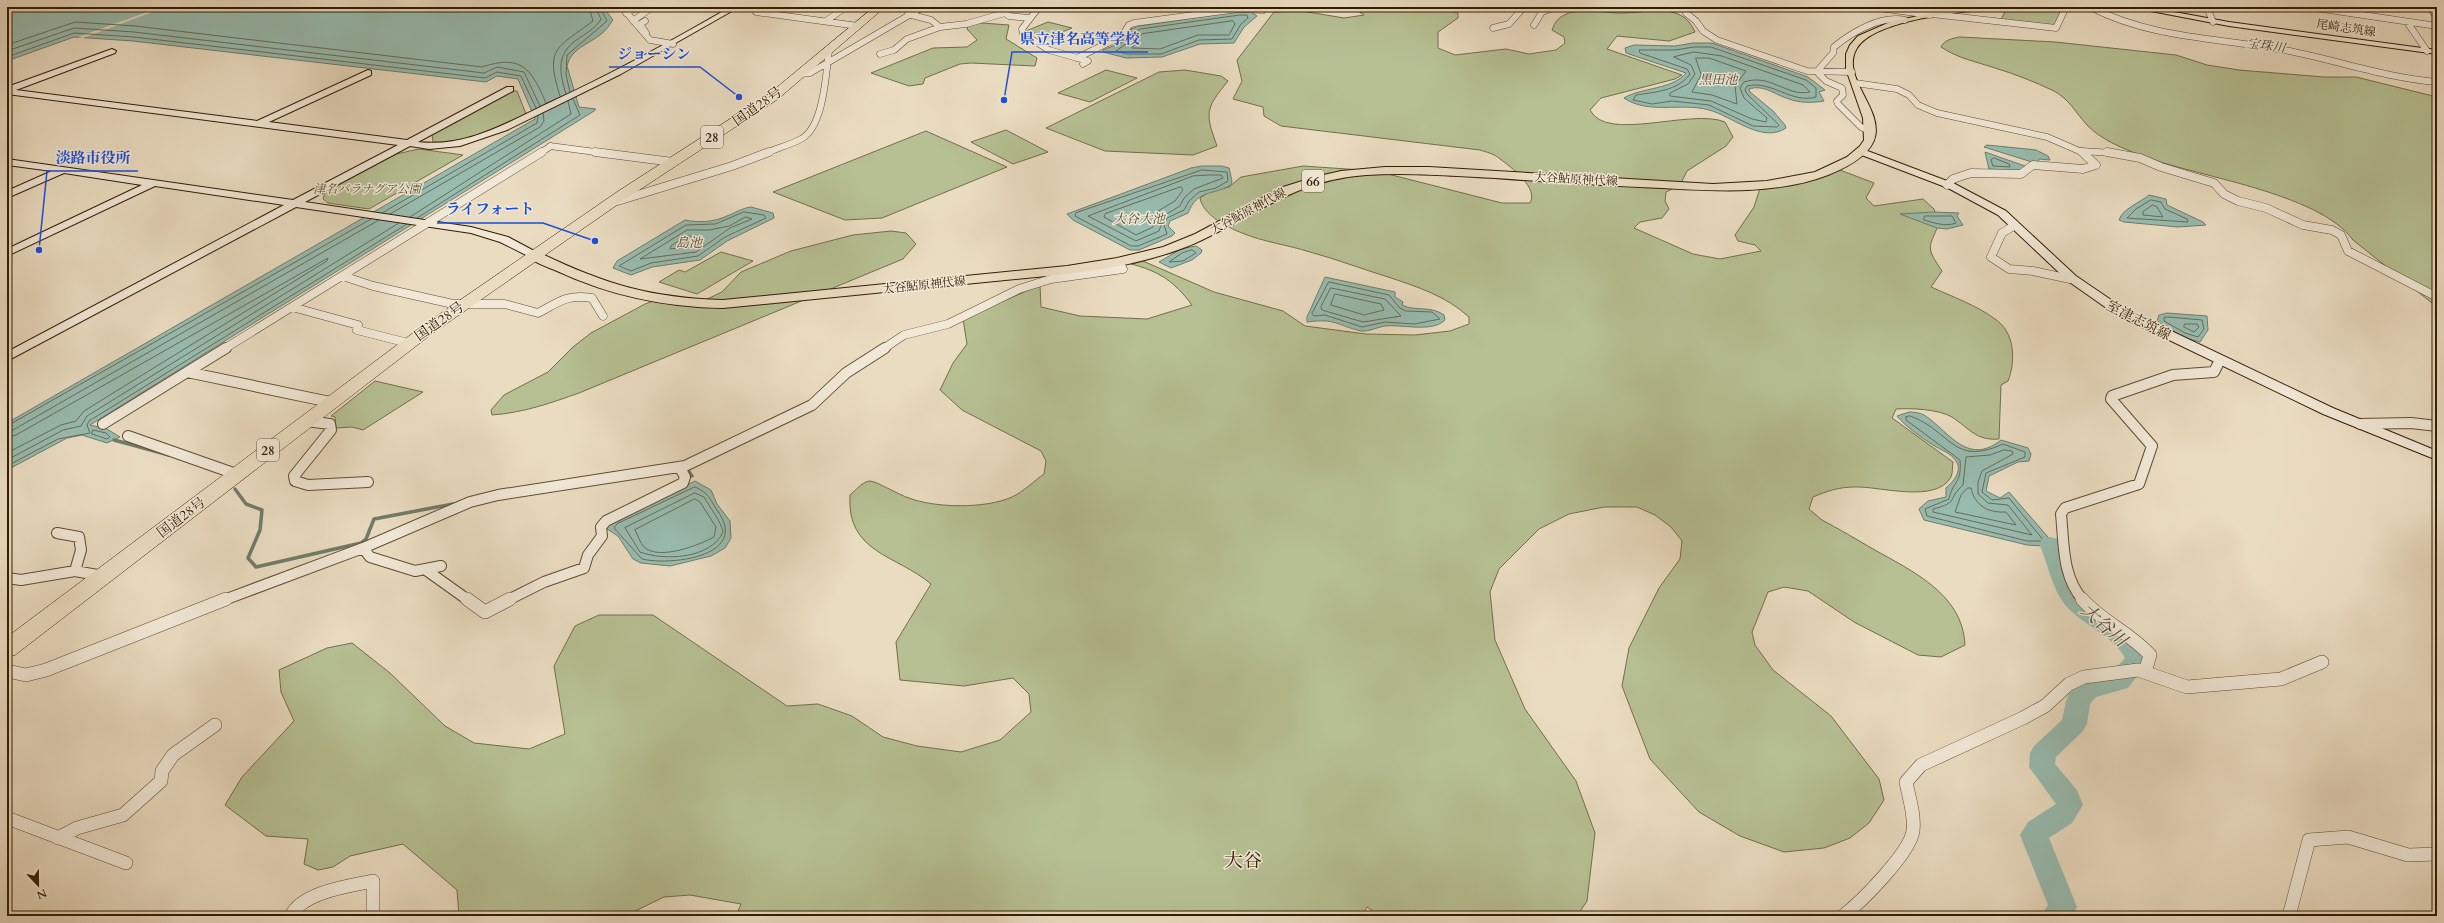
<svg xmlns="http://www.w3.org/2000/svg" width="2444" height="923" viewBox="0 0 2444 923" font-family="Cardo,'Noto Serif JP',serif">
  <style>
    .green { fill: #b6c093; stroke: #746e4a }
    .water { fill: #98bcb0; stroke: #707c6a }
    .pier { fill: #eadcc1 }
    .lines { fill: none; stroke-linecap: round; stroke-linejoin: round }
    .shore { stroke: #666c58; stroke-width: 1 }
    .stream-far1 { stroke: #707c6a; stroke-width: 3.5 }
    .stream { stroke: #707c6a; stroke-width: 4.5 }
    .river { fill: #98bcb0; fill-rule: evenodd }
    .street-far3-casing { stroke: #614c30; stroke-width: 7 }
    .street-far2-casing { stroke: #614c30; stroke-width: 9 }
    .street-far1-casing { stroke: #614c30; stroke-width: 12 }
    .street-casing { stroke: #614c30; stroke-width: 14 }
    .secondary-casing { stroke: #331c00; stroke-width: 2 }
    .primary-casing { stroke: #331c00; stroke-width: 2 }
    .highway-casing { stroke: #331c00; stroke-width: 1 }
    .street-far3 { stroke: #f1e8d7; stroke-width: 6 }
    .street-far2 { stroke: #f1e8d7; stroke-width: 8 }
    .street-far1 { stroke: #f1e8d7; stroke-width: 10 }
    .street { stroke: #f1e8d7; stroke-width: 13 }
    .secondary { fill: #f1e8d7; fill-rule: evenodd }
    .primary { fill: #eadcc1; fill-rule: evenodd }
    .highway { fill: #eadcc1; fill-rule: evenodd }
    .labels { text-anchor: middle; stroke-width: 3; stroke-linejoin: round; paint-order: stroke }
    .far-street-label { font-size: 12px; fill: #331c00; stroke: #f1e8d7 }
    .far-park-label { font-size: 12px; font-style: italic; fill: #5a4d2c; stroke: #f1e8d7 }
    .far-water-label { font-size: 13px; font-style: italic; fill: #514c35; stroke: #f1e8d7 }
    .shield { fill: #f1e8d7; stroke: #6c5940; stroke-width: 1 }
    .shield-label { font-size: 13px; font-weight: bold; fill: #331c00 }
    .street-label { font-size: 14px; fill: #331c00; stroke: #f1e8d7 }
    .near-water-label { font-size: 18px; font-style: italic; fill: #514c35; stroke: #f1e8d7 }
    .near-quarter-label { font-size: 19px; fill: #331c00; stroke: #f1e8d7 }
    .leader { fill: none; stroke: #1d4ed8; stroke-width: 1.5 }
    .callout-dot { fill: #1d4ed8; stroke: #f1e8d7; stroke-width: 1.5 }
    .callout-label { font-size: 15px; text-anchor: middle; font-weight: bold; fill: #1d4ed8; stroke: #f1e8d7; stroke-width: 3; stroke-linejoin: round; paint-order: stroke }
  </style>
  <rect width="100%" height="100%" fill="#eadcc1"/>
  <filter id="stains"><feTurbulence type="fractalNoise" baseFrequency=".005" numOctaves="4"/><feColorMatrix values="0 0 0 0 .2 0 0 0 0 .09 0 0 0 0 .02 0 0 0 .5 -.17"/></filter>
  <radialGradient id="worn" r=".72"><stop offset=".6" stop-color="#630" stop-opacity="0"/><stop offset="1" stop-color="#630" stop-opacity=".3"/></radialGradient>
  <!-- green -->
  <path class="green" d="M1346,7H1436L1458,13V18L1438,32V48L1455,55L1506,49L1529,54L1556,50L1565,43L1564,37L1552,30C1560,3 1596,12 1617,13C1646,14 1682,0 1695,32L1669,41L1617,36L1607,49L1682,75L1675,79L1601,98L1590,110C1606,143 1691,108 1725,122L1733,137L1726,146L1687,171L1680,185L1666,192L1665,201L1669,209L1662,218L1640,222L1634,228L1693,254L1720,259L1761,251L1755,245L1738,241L1735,235L1754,207L1760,188L1809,180L1840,170L1874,183L1866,198L1874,206L1923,199L1934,209L1939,224C1928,249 1926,247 1942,271L1931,287C1951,296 1978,306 1995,319C2015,332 2016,361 2008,381L2001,385L1999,439C1976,441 1969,428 1952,417C1938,409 1911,408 1896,409L1892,418L1953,462C1952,466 1953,473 1951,477C1936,504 1879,486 1855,487C1839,487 1827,491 1813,497L1809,509L1822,520C1839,529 1856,539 1873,549C1912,571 1963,594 1965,645L1941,657L1918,655L1854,622L1808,591L1784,587L1768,592L1752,632L1755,645L1773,670L1831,716L1879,779L1884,800L1869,823L1850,838L1824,848L1784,852L1740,836L1699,812L1650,759L1622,686L1629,648L1659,588L1680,559L1682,541L1671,527L1655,515L1637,507H1604L1569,514L1539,529L1499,569L1490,592L1495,640L1525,709L1576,781L1595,833L1587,901L1577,916H1380L1367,907L1362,916H736L741,904L690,895L664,897L625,916H459L457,890L403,844L350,856L333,867L318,870L304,864L308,839L266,836L225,805L242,777L294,721L281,692L279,670L327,648L352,643L390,673L445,726L474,743L529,749L565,734L554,666L575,626L599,615H653L787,706L818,704L852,716L883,737L917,746L961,752L1000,740L1031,712L1029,694L1013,678L964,686L900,680L896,642L931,584C897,555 846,553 850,495C855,491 863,481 870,481C876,481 899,495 909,498C935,508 985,509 1012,497C1023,492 1034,481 1044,474L1046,461L1041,451L962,410L940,390L953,363L967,344L963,319L1040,285L1041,307L1080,316L1147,319L1192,305C1175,282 1159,271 1131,264L1143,261L1214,292L1283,311L1305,326L1366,334L1415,335L1450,331L1469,324V317C1446,296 1418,287 1388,277C1362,269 1336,259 1310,252C1288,245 1264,242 1242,233C1227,227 1203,215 1200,198L1209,192L1229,187L1241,177L1303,166L1376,171L1502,203H1530C1539,188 1511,167 1500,159C1495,154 1486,152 1480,150L1281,126L1264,116L1263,107L1233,99L1242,81L1237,60L1274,12L1302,11L1344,18L1364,15L1355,9Z
    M2002,7H2065L2055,26L2000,21L2005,12L1984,9Z
    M1048,22L1072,28L1050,37L1026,31Z
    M982,23L1009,25L1006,39L1037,58L1035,66L971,63L960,64L925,78L923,84L909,86L871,73L933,48L967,47L977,40L967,29L968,25Z
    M1960,37L2055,42L2176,55L2207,65L2239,70L2324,77H2356L2437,97V307L2353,240C2318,192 2196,177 2140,155C2122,148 2100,139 2087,125C2076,113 2069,99 2054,91C2035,82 2015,74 1995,68C1977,62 1957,58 1941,47C1944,40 1953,38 1960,37Z
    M1106,70L1137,78L1090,102L1058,93Z
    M1185,70L1221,76L1228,81C1205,109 1205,113 1217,146L1193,155L1105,151L1046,128L1159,72Z
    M513,91H517L526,114C496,128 467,143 433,142L432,134Z
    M1006,130L1048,152L1013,164L971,142Z
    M926,131L1007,167L882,218L845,220L773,192Z
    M419,149L463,155L369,209L328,203L323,199L325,192L396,154Z
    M891,231L906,233L916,244L903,259L579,393C551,403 522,413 492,415L491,410L504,395L548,372L573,347L591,333L645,304L669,295L703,301L722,292L741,272L791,251L853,235Z
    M721,252L753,261L697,294L659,282L679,270L685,272Z
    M375,381L423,392L363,430L352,427L336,428L335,417L331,416Z"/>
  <!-- water -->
  <path class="water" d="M7,7H603L613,20C609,25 606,31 601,34C588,45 571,48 567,66L579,107L596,109L594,111L90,425L107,429L120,437L107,443L82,435L67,438L7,470V423L535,119L518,79L497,76L486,82L133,41L74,37L7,61Z
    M1240,11H1250L1257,16L1244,27L1234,43L1200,44L1162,57L1126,58L1103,52V50L1123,42L1131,35V29L1140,26Z
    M1693,43H1712L1808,77L1825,90L1819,92L1824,101C1813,103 1799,103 1789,99C1775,95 1764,84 1749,89L1750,92L1773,111L1785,125L1786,128C1762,144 1732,116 1709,110C1680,102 1649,115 1624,98C1642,87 1672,90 1686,73L1626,53L1625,48L1634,45L1675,46Z
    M1987,145L2036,150L2048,156L2050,160L2039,159L2038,163L2032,162L1984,147Z
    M1985,152L2022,165L2026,166L2025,171L1989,169Z
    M1202,166H1222L1229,168L1232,181L1231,185C1211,196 1198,189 1188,213L1170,221L1168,226L1175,233L1172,236L1139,250H1130L1073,220L1067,214L1191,168Z
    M2149,195L2166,199L2167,205L2203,222L2206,225L2178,227L2124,222L2119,220C2123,208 2140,203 2149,195Z
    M751,207L773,213L774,218L727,241L700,260L652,267L631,275L613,268L617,261L685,220C699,223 714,222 727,216C735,213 742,208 751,207Z
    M1934,212L1959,213L1957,216L1963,225L1947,229L1937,228L1900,214Z
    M1196,246L1202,250L1201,253L1192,260L1171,268L1159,262L1181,249Z
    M1325,277L1395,292V297L1403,302L1402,305C1416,312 1430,305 1444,315L1445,320C1432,333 1401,324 1385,326C1378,327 1368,332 1361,331C1336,325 1336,318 1307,322V317Z
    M2167,313L2207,316L2208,330L2200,342L2183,337L2157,321L2159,315Z
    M1909,412C1914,412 1920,413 1924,415C1949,431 1967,467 2001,440L2028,448L2031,454L2029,461L2018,462L1989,476L1986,491L2000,498L2009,492L2054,544L2043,546L2027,545L1924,520L1919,509L1928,501L1946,497V488C1953,482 1963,471 1956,461C1951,453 1941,450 1933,445C1921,437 1907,428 1897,416Z
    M695,481L711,490L717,504L730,521L731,538L725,548L711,556L670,566L641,563L633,559L618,536L607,529L606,526L623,518Z"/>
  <!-- pier -->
  <path class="pier" d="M161,7H166L83,38L78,37Z"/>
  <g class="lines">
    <!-- shore -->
    <path class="shore" d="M1240,15H1247L1248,18L1241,24L1232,39L1199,40L1161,54H1127L1116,51L1134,38L1136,31L1141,29Z
      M1233,21L1235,24L1229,35H1198L1160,49L1132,48L1142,34Z
      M7,45L75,22L135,26L482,67C521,54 531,68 546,103
      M1694,47H1711L1806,80L1816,88V97C1791,104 1772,80 1747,86L1745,90L1747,94L1779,125L1777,127L1753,126L1709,105L1672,101L1652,104L1633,100L1636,95C1655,92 1678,91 1690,74L1687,69L1640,53L1639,50H1675Z
      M7,51L74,28L134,32L484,73L497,67L524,72L540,106
      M1694,52L1722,56L1803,85L1810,92C1786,97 1771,73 1744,82L1740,88L1744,98L1767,118L1766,122L1752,119L1711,101L1670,96V93L1688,84L1695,74L1691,65L1674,57Z
      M7,57L74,33L134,37L485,78L497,72L521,76L536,108
      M1696,58H1709L1746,71L1735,86L1737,104L1712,95L1692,92L1701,75Z
      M570,92L566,75L567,55L607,21L600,7
      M566,94C559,72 556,53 578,39C585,34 594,29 600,21L601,19L595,7
      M560,96C544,46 558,48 593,21L589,7
      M1994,158L2009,164L2010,167L1993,166L1991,160Z
      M1202,170L1227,172L1228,181L1216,188L1199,192L1189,201L1184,210L1167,218L1164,225L1167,234L1138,246H1131L1075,216L1076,213Z
      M1209,175H1221L1223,178L1194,189L1184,198L1180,206L1165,215L1159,231L1136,241L1088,216L1193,176Z
      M1181,187L1183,190L1175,201L1158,211L1153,227L1136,235L1104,217L1105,214Z
      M2151,200L2161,202L2165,209L2187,219L2188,222L2127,218L2136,209Z
      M2153,205L2157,207L2163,217L2143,215V212Z
      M744,212L764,215L766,218L725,237L698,256L651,263L631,271L619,266L686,225L715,224Z
      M382,213L537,123L538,116
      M390,214L540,127L544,121L543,113
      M1925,216H1952L1956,223C1945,227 1935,223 1924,220Z
      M410,217L571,114L568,101
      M746,217L752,219L730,228L696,252L640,259L687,230H709L729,226Z
      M417,218L580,115L573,99
      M688,236L702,237L703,239L690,247L670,249L671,246Z
      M1192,250L1196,253L1183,261L1169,262L1182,253Z
      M1329,282L1389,295L1400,308L1406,311L1432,312L1440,319L1414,324L1385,322L1362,327L1325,315L1314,316L1312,314Z
      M1331,288L1385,299L1401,316L1363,322L1322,310L1321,307Z
      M1335,294L1381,304L1384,310L1364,315L1331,305Z
      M2168,317L2202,320L2204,329L2198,337L2185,333L2164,321V318Z
      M2185,324H2197L2199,327L2194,332L2184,327Z
      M1910,416C1952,431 1952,467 2003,444L2025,452V457L1986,473L1982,492L1992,500L2009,498L2044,541H2027L1927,516L1925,509L1949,499C1953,480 1962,484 1960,460L1906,420V417Z
      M7,426L371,219
      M93,430L106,433L110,437L107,439L92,434Z
      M7,431L13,430L379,220
      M7,437L16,435L328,258L327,261L84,411L76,421L61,425L7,453
      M2004,450L2012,451L2013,454L1982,471L1978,482V494L1988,503L2008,505L2032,535L1933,512V509C1960,502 1946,500 1963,485L1966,457L1990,455Z
      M7,460L63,430L81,426L87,416L399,223
      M7,466L58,439L90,433L87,425L89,421L407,224
      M695,487C710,494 709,498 717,510C751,556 672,566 642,559L614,528L617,524Z
      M1968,488H1971C1975,506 1988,513 2006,512L2016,525L1955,512L1961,495Z
      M695,493L704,497C709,506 722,523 723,532C711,559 664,561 640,552L625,528Z
      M695,499L700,502L716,527L714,537C699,545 659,561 644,547C640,543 638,535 635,530Z"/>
    <!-- stream-far1 -->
    <path class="stream-far1" d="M114,440L169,455
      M687,469L692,476
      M235,489L246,504L262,510L260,530L248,558L256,567L361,543L366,539L374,519L453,504"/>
    <!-- stream -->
    <path class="stream" d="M2058,915L2060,916"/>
    <!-- river -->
    <path class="river" d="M2050,537L2058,539L2061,544L2078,591L2095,607L2132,633L2150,659L2128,688L2096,697L2090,704L2087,724L2083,731L2056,757L2055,764L2077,790L2083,805L2072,823L2049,838L2077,907L2073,916H2041L2048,905L2020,835L2028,822L2056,804L2029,767L2030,753L2034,746L2062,720L2066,701L2069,694L2078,685L2111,674L2125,658C2113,636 2087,627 2070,610C2051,591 2050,567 2039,544L2042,539Z"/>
    <!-- street-far3 casing -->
    <g class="street-far3-casing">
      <path id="street-far3" d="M626,7V12L650,40L673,44
        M997,7L1009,16L1029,18
        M1039,7L1022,29L1023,34L1049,50L1088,61L1083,64
        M1686,7V13L1696,21L1703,31L1717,40L1807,71L1852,72
        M1872,7L1930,15
        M2090,7C2158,41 2222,37 2294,52C2342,62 2388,78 2437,82
        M2207,7L2213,22
        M2309,7L2437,26
        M2430,7L2437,18
        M756,12L858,26
        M626,13L637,7
        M1932,14L2056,28L2066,7
        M633,21L652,7
        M645,21L640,24L646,33
        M826,21L846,7
        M2407,22L2427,51
        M1534,25L1542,12L1556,7
        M940,27L966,24L1005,13
        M1493,28L1509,24L1524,7
        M880,54L894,50L907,39L940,27L931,20L908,14
        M1077,58L1122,36L1129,25L1134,23L1238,9L1263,10
        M1817,72L1826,81L1842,88L1843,95L1837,101L1838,104L1861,127L1870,131
        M1821,72L1819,69L1833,53L1834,47C1852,32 1881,15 1905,20
        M801,74L810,73L923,7
        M1855,83L1897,89L1909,95L1918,105L1937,113L2047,137L2084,153
        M550,146L603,153
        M2081,151L2113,153
        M540,153L551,146
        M766,153C777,148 790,145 801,139C824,127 826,73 829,50"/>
    </g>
    <!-- street-far2 casing -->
    <g class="street-far2-casing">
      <path id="street-far2" d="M595,152L673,162
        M2107,152L2140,158L2161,167L2214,183L2224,194L2238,201L2266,208L2303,225L2332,230L2341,235L2348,251L2437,297
        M1947,185L1953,179L1971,173L2021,174L2033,165L2083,169L2096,165L2082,152
        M611,203L732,166L769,152
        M2015,225L2002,233L1991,257L2009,269L2033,271L2070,279
        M343,276L373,286L453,304H505L538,313C559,302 566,294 592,298L603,316
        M292,307L358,325L357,330L408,343
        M224,349L542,152
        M883,349L904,335L948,324L1019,289L1051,279L1123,269L1119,262"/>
    </g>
    <!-- street-far1 casing -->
    <g class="street-far1-casing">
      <path id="street-far1" d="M187,372L330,402
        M306,421L330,424L331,430L294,476L295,481L308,485L368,482
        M103,424L226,348
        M2360,424L2411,423L2437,426
        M128,436L236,474
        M57,533L79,537L81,550L75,571
        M363,548L370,557L415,571L441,566
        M426,570L468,600
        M7,578L21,580L75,571L103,576
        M224,600L363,548L470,502L498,495L685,466L812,405L846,373L885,348
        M508,600L544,582L584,568L588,555L602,536L601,527L606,521L683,483L685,477L680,468
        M2083,600C2062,577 2064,543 2061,514L2065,508L2139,484L2152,446L2111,399L2112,396L2173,375L2214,372L2220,360"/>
    </g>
    <!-- street casing -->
    <g class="street-casing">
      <path id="street" d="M467,599L485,612L510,599
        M2082,599C2101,621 2130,633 2150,655L2145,672
        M7,671L26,675L46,670L226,599
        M7,818L126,863
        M58,838L77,828L123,815L161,781L162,771L173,755L215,725
        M291,916C302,892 349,886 373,881V909
        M1843,916C1861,902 1910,853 1913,831C1915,815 1909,798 1906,782L1921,765L2023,718L2045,706L2069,684L2084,677L2138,670L2187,687L2281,679L2322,662
        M2289,916L2309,840L2348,837L2408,855L2437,854"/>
    </g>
    <!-- secondary casing -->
    <g class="secondary-casing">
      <path id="secondary" d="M730,7H739L621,74L507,130L460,146L429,149L410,146L305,202L471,227L508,237L538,253V257H530L500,242L471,233L296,207L7,361V352L284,205L155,186L7,256V249L142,185L64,173L7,198V191L52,171L7,165V159L293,200L398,145L7,94V87L112,49L116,51L115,53L16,90L257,121L368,70L371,71V75L269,122L407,140L507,87H513V91L418,142C467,148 510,121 553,101C613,73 672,41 730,7Z
        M2130,7H2147L2229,22L2437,50V54L2229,26Z
        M1859,150H1865L1955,184L2006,211L2076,276L2123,308L2333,408L2437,451V460L2323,414L2115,314L2068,281L1998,215L1948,188L1859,154Z"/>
    </g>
    <!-- primary casing -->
    <g class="primary-casing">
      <path id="primary" d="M1960,7H1988L1984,10C1955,12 1874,21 1857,48C1832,89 1931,134 1828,175C1776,195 1716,191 1662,188C1606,186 1551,182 1495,178C1452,176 1409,172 1366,175C1297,180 1261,212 1202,240C1160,260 1113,268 1067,274L723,308C664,307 611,296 557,271C548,267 533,263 528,255L534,251L538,252C604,284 650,298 723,300L1067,266L1117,258L1163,247L1195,234L1283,187L1315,177L1341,171L1385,167H1429L1713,184L1767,181L1815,172L1847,157L1860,146L1864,140L1863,118L1846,69V54L1850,45L1858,36L1890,22Z"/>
    </g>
    <!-- highway casing -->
    <g class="highway-casing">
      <path id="highway" d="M874,7H885L778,99L627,198L433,333L15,655L7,657V637L421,327L617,192L770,93Z"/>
    </g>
    <!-- street-far3 -->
    <use href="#street-far3" class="street-far3"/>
    <!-- street-far2 -->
    <use href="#street-far2" class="street-far2"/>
    <!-- street-far1 -->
    <use href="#street-far1" class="street-far1"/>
    <!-- street -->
    <use href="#street" class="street"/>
    <!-- secondary -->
    <use href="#secondary" class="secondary"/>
    <!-- primary -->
    <use href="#primary" class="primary"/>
    <!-- highway -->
    <use href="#highway" class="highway"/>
  </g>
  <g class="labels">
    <!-- far-street labels -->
    <g class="far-street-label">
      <text transform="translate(2346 28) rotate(8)" y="4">尾崎志筑線</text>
      <text transform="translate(1576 179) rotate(3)" y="4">大谷鮎原神代線</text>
      <text transform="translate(1248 211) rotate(-28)" y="4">大谷鮎原神代線</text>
      <text transform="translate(924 285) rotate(-6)" y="4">大谷鮎原神代線</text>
    </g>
    <!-- far-park labels -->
    <g class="far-park-label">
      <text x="367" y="193">津名パラナグア公園</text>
    </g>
    <!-- far-water labels -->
    <g class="far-water-label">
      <text transform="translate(2266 45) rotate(8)" y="5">宝珠川</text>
      <text x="1718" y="84">黒田池</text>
      <text x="1139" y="223">大谷大池</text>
      <text x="689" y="247">島池</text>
    </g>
    <!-- shield labels -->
    <g class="shield">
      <rect x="701" y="126" width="22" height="22" rx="3"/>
      <rect x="1302" y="170" width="22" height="22" rx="3"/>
      <rect x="257" y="439" width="22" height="22" rx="3"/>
    </g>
    <g class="shield-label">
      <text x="712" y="142">28</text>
      <text x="1313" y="186">66</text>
      <text x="268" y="455">28</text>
    </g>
    <!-- street labels -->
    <g class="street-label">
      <text transform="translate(757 106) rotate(-35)" y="5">国道28号</text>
      <text transform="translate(2139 320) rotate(27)" y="5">室津志筑線</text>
      <text transform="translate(439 321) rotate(-35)" y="5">国道28号</text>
      <text transform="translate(181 517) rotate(-37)" y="5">国道28号</text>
    </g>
    <!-- near-water labels -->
    <g class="near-water-label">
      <text transform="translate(2104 625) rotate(41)" y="6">大谷川</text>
    </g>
    <!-- near-quarter labels -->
    <g class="near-quarter-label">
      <text x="1243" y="867">大谷</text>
    </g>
  </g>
  <!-- callouts -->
  <path class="leader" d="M1004 100L1012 52H1148M739 97L700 67H609M39 250L47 171H138M595 241L543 223H437"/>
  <g class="callout-dot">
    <circle cx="1004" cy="100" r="4"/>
    <circle cx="739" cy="97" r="4"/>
    <circle cx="39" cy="250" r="4"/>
    <circle cx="595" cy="241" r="4"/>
  </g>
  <g class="callout-label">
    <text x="1080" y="44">県立津名高等学校</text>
    <text x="654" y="59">ジョーシン</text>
    <text x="93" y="163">淡路市役所</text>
    <text x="490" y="214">ライフォート</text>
  </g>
  <!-- margin -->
  <rect width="2444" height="923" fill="none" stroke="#eadcc1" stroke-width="24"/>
  <rect x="8" y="8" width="2428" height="907" fill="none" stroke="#331c00" stroke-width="2"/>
  <rect x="12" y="12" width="2420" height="899" fill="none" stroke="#331c00"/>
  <!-- north arrow -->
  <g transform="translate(38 885) rotate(158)" stroke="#f1e8d7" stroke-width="3" paint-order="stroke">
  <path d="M0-3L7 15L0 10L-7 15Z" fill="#331c00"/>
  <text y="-6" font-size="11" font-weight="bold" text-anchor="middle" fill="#331c00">N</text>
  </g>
  <rect width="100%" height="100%" filter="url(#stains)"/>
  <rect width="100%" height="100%" fill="url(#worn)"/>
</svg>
